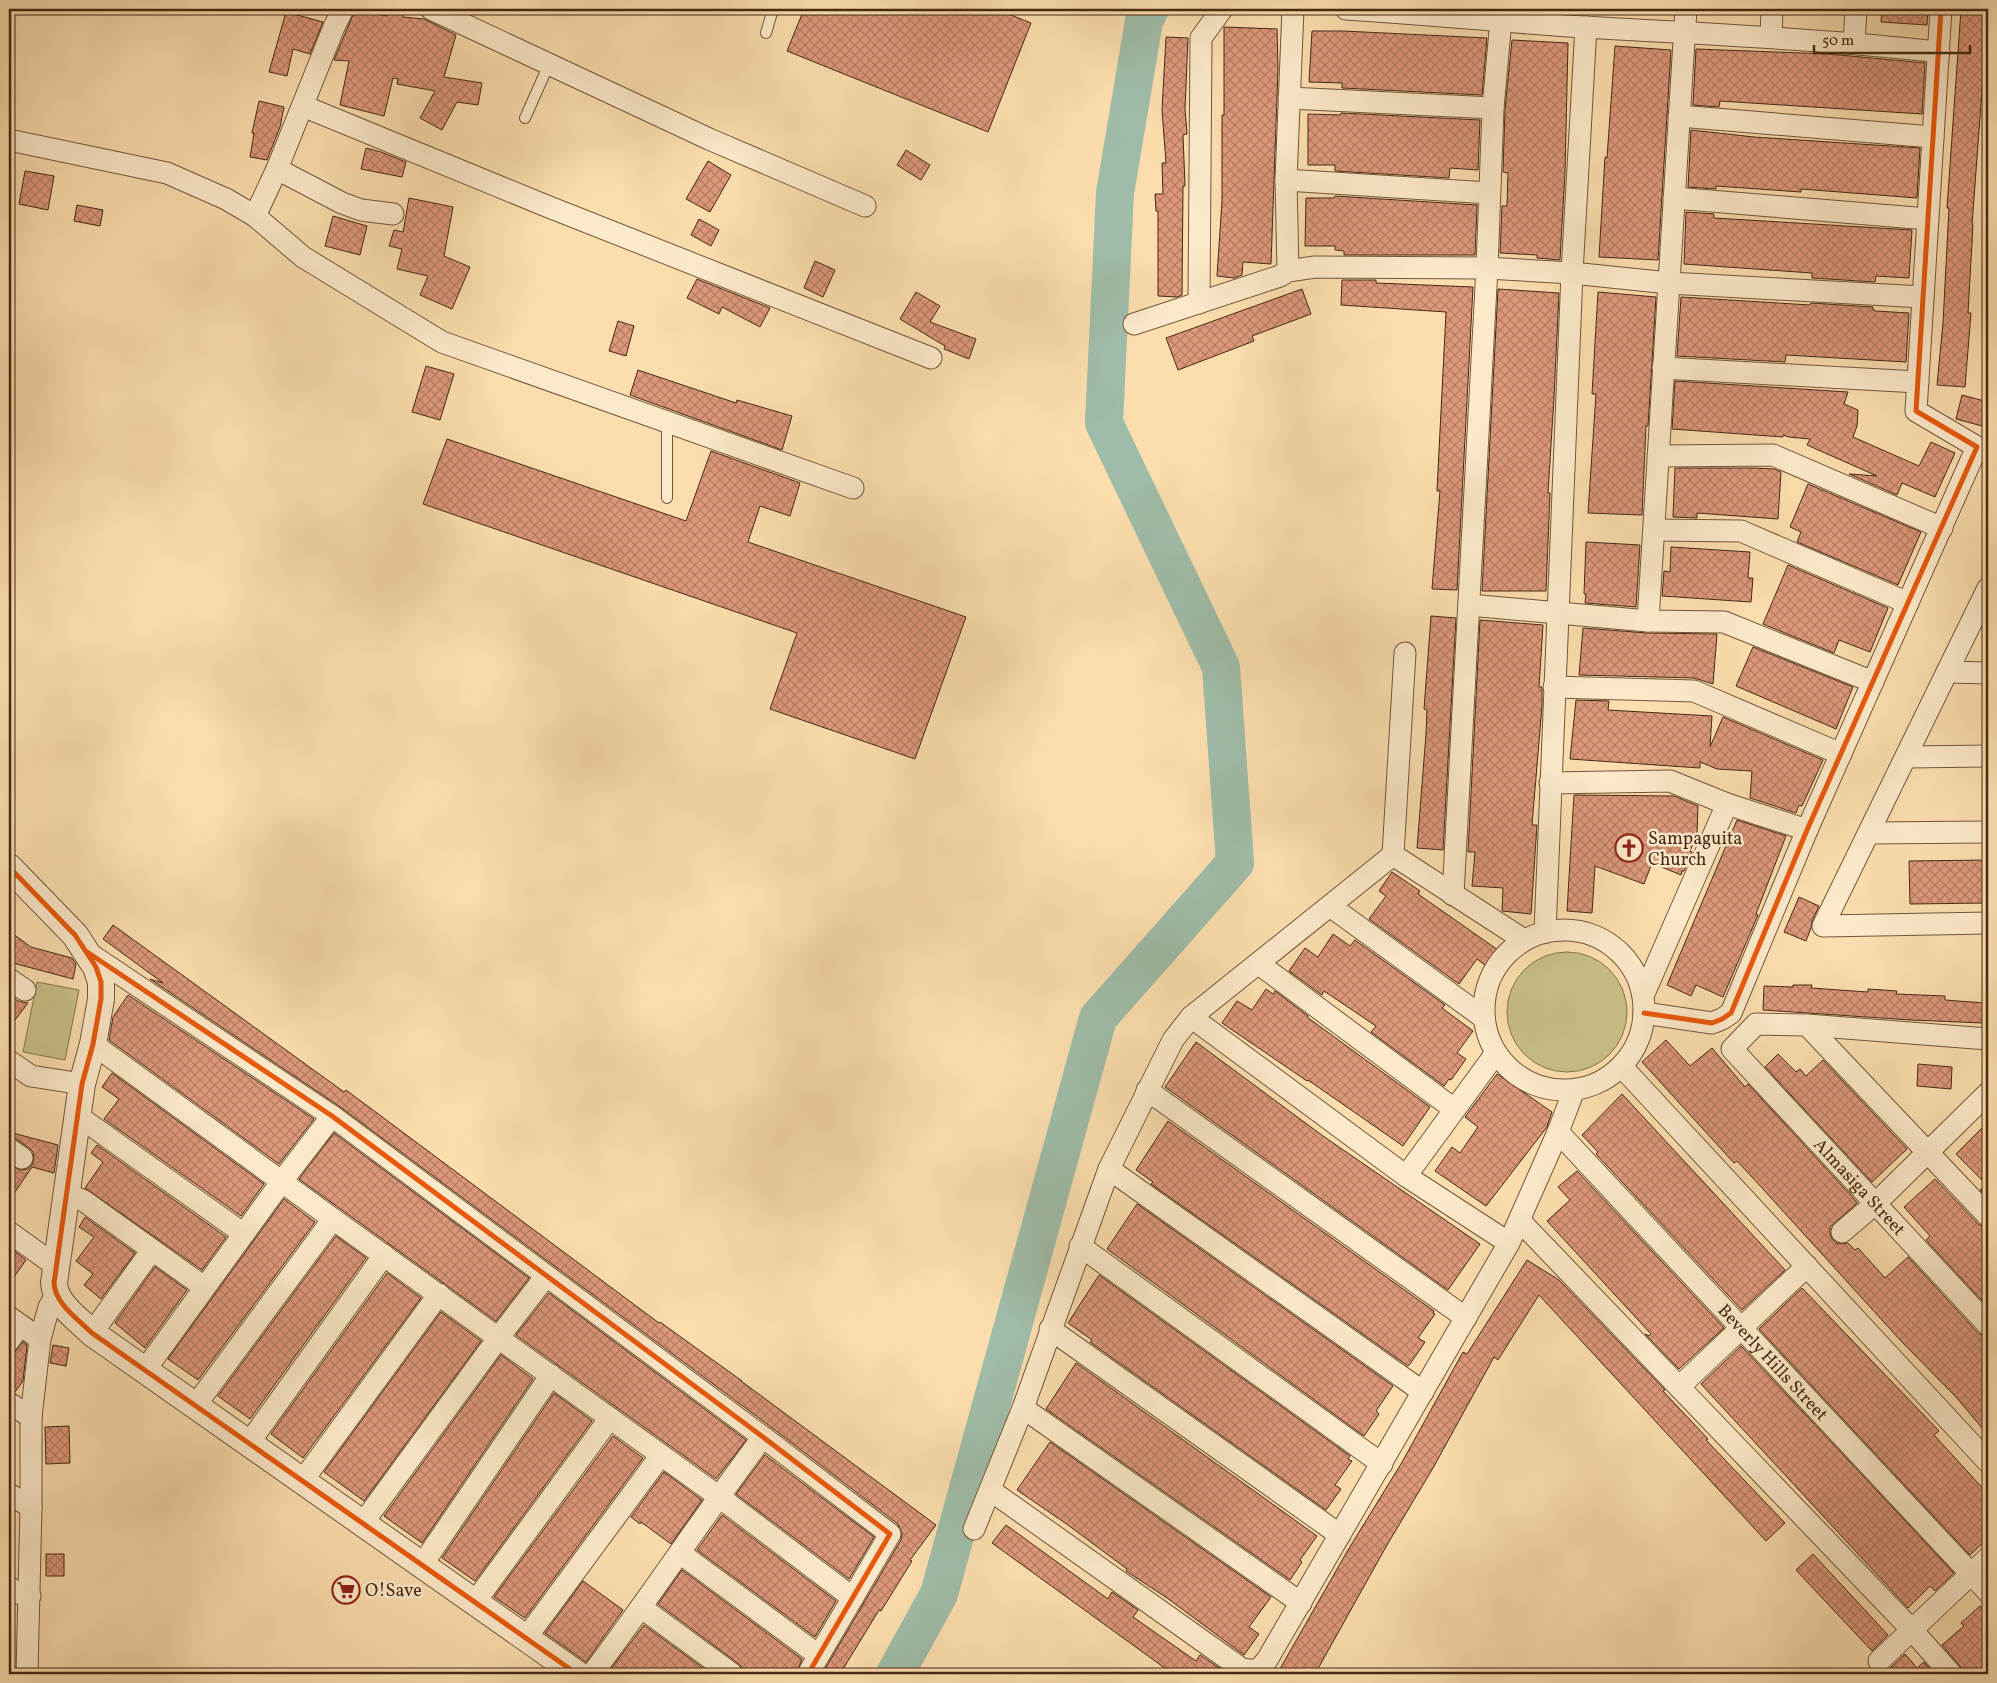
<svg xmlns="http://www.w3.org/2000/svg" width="1997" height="1683" viewBox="0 0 1997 1683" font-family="Vollkorn,serif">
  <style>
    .park { fill: #c7be85; stroke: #86744c }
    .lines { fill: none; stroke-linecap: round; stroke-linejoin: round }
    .river { stroke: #9fbca8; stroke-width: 38 }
    .building { fill: url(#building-cross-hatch); stroke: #462913 }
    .service-casing { stroke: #73563a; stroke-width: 12 }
    .minor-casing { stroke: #73563a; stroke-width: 23 }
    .tertiary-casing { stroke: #73563a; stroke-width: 28 }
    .service { stroke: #fce9ca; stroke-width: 10 }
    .minor { stroke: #fce9ca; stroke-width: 21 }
    .tertiary { stroke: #fce9ca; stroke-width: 26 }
    .cycleway-casing { stroke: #fce9ca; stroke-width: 8 }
    .cycleway { stroke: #e8590c; stroke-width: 5 }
    .labels { text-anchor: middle; stroke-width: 5; stroke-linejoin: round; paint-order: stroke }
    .poi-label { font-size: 18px; fill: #462913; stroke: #fce9ca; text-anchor: start }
    .street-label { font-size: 18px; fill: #462913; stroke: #fce9ca }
  </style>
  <defs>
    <pattern id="building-cross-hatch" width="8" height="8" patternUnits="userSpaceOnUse" patternTransform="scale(1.25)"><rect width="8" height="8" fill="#dd987b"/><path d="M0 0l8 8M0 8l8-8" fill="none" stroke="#b57c64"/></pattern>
  </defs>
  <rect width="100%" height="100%" fill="#fbddae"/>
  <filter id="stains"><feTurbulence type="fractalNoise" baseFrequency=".004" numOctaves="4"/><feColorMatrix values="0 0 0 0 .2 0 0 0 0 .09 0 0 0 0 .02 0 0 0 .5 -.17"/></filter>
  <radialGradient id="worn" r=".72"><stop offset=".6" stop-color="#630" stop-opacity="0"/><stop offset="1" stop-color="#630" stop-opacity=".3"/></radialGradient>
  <!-- park -->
  <path class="park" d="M1507 1012a60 60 0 1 1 120 0a60 60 0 1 1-120 0Z
    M37,982L79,990L65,1060L23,1052Z"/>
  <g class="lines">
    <!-- river -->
    <path class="river" d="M895,1674L939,1594L1098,1018L1235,863L1221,667L1104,423L1115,193L1144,21L1150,9"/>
  </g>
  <!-- building -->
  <path class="building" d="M387,9H403V17L424,19L456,35L444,77L482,83L478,105L457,102L442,130L420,118L435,91L397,84L398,79L393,78L384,116L340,105L349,61L334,60L355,10L387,16Z
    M804,9H996L1031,23L988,132L787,51Z
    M1882,9H1928L1927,25L1881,22Z
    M1961,9H1988L1972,225H1973L1968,313H1971L1965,387L1937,385L1943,323L1949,208H1947Z
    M286,12L323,22L310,54L293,49L287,76L269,72Z
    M1224,27L1277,29L1278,68L1271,264L1243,262L1242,275L1234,278L1217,276L1222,201V115H1224Z
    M1312,31H1343L1487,38L1482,95L1342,88V83L1309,82Z
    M1166,37L1188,38L1185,109L1187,134L1183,135L1185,186H1183L1182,295L1177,297L1158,296V211H1156L1155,194H1163L1162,163H1166L1162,110Z
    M1512,40L1568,43L1565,172L1560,260L1537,258V255L1500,253L1502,206H1507L1508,173L1503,172L1505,109Z
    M1615,46L1671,50L1658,260L1599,257L1605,157L1607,158Z
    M1696,49L1829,54L1925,63L1922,114L1720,101L1719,107L1693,105Z
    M259,101L284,107L280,127L267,160L250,157L254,133H252Z
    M1341,113L1480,120L1478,170L1450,168L1449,178L1335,171V165H1308V114L1341,115Z
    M1691,130L1754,137L1920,148L1917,198L1801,189V192L1716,186V189L1688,187Z
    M366,148L381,152L406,162L402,177L361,169Z
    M906,150L930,165L921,180L897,165Z
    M708,161L731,175L710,212L686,199Z
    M25,171L54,176L48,210L19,204Z
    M1335,196L1477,205L1475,255H1344V251L1335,250V246H1305L1306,198H1334Z
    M409,198L453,207L444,256L470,267L452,309L420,295L428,276L397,269L402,249L389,246L394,230L403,232Z
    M77,205L103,210L100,226L74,221Z
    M1686,212L1714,214V218L1912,230L1909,278L1876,276L1875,282L1812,278V273L1684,264Z
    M333,216L367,226L360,255L325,246Z
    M699,219L719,230L711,246L691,235Z
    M815,261L835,270L823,297L804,288Z
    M697,279L770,308L760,327L722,307L719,314L687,298Z
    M1342,280H1376V283L1473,287L1457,590L1432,589L1440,491H1437L1446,312L1341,305Z
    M1302,289L1311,314L1252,336L1254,341L1178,370L1166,338Z
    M1498,289L1559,293L1554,397L1548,493H1550L1546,591H1482Z
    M916,292L940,306L930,322L976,339L969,359L944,349L945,346L900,319Z
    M1598,292L1656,297L1648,426H1646L1642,515L1588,513L1596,394H1592Z
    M1681,297L1810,305L1811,303L1873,307V310L1876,311L1909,313L1906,362L1786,355L1785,362L1677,356Z
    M618,321L634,326L626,356L609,351Z
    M426,366L454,374L440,420L412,412Z
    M638,370L736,403L737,400L792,416L782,450L630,395Z
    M1675,381L1848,392L1844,404L1858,410L1857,426L1853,437L1919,466L1931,442L1955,453L1935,497L1902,483L1897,495L1849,474L1877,476L1807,445L1810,439L1789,437L1783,435V437L1672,429Z
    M1962,395L1988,402L1982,426L1956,419Z
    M447,439L686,521L711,451L800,483L790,516L760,506L748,542L966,617L915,759L770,709L797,633L423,504Z
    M1675,468H1755L1774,469L1781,472L1778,519L1697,513V518L1673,517Z
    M1808,484L1921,532L1898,585L1797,542L1801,532L1790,527Z
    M1586,542L1640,545L1636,607L1585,603L1586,594H1584Z
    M1671,547L1750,552L1748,578H1753L1751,602L1662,596L1664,571L1670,572Z
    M1788,565L1888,608L1870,652L1839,640L1834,653L1763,624Z
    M1431,616L1456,618L1443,850L1417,848L1426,734L1427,710L1424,709Z
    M1480,620L1543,625L1539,687H1542V706L1532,825H1537L1531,914L1502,911L1503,888L1472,886L1475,852H1468Z
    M1583,628L1647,633L1717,634L1713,684L1694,678L1579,675Z
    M1753,647L1853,687L1836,729L1736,686Z
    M1576,700L1609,701L1608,710L1712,716L1710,747L1723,717L1823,760L1802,806L1799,805L1796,813L1750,798L1752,771L1717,769L1700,762V768L1570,759Z
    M1574,795L1674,796L1698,806L1697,833L1690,851L1692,852L1684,871H1682L1681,875L1652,863L1644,884L1595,866L1592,913L1567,911Z
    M1737,820L1786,836L1756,914L1758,915L1723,997L1696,985L1691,996L1667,985Z
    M1988,860V903L1910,904L1909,861Z
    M1392,872L1420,891L1418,894L1498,950V956L1490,969L1477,959L1459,984L1369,919L1386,896L1379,891Z
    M1799,897L1819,906L1812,921L1811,928L1806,941L1784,932Z
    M113,925L344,1092L346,1090L659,1323L660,1322L742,1381H741L936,1525L910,1560L912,1561L881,1611L879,1610L840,1674H822L901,1540L902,1534L898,1524L771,1427L339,1106L150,979L163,983L103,939Z
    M9,931L31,947L72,958L76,964L73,979L9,962Z
    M1333,934L1350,946L1355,940L1445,1005L1442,1008L1473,1031L1457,1053L1466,1059L1451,1080L1449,1079L1444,1086L1371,1032L1376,1026L1324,991L1322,995L1289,971L1305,948L1318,957Z
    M1793,985H1812L1811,988L1868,992V989L1897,991L1896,994L1945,996V1000L1984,1003L1983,1023L1911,1020L1763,1010L1764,986L1793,987Z
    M1266,989L1273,994L1275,991L1308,1016L1307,1017L1430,1107L1403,1146L1308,1080L1307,1081L1222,1023L1237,1001L1252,1010Z
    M9,994L18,1001L28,1003L9,1028Z
    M128,995L314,1119L279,1164L109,1040L113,1017Z
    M1666,1040L1690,1066L1712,1048L1745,1087L1748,1084L1854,1199L1857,1203L1830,1227V1235L1833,1240L1838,1244L1848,1243L1855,1250L1858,1248L1885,1278L1908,1257L1979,1334L1988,1337V1435L1956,1397L1901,1341L1752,1177L1737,1161L1734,1163L1642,1062Z
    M1196,1042L1323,1136L1480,1244L1448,1290L1165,1087Z
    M1778,1054L1796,1072L1800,1069L1806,1076L1823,1060L1907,1149L1872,1182L1765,1067Z
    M1918,1064L1952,1067L1951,1089L1917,1086Z
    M112,1073L264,1184L241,1216L104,1119L119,1099L102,1087Z
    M1497,1074L1552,1112L1547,1127L1486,1206L1435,1171L1452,1147L1460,1153L1478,1127L1465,1117Z
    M1622,1094L1785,1270L1742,1310L1596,1154L1598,1152L1582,1135Z
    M1168,1121L1434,1311L1433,1313L1435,1314L1418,1338L1425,1342L1410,1364L1408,1366L1151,1184L1153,1182L1136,1170Z
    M1988,1122V1198L1980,1190L1986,1184L1956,1154Z
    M9,1132L58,1145L54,1173L32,1167L9,1201V1164L20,1170L27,1169L32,1165L34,1159L33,1152L29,1148L16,1139L9,1137Z
    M334,1133L529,1278L496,1321L299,1179Z
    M97,1145L226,1237L202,1270L85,1188L103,1162L91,1153Z
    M1577,1171L1724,1328L1679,1369L1645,1334L1649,1336L1651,1334L1547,1221L1570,1200L1558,1187Z
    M1935,1179L1979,1225L1988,1228V1307L1926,1240L1930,1236L1904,1207Z
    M284,1199L315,1222L198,1380L168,1359Z
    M1137,1204L1393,1386L1376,1411L1379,1414L1364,1436L1107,1249Z
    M85,1217L135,1253L101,1299L84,1285L93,1274L76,1261L94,1237L79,1227Z
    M336,1236L366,1258L250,1419L218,1396Z
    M9,1247L26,1260L9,1284Z
    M1527,1260L1559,1280L1665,1390L1663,1391L1708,1439L1706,1440L1785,1523L1766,1541L1539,1295L1498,1360L1494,1357L1433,1468L1387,1545L1315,1674H1277L1348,1550L1401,1464L1463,1352L1467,1354Z
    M155,1267L187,1290L145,1348L115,1323Z
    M387,1273L421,1298L303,1458L271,1434Z
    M1099,1275L1350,1456L1348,1459L1352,1461L1335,1485L1341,1489L1326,1510L1090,1342L1092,1340L1068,1323Z
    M1802,1288L1939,1431L1934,1435L1988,1494V1538L1970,1555L1759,1329Z
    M549,1293L746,1440L716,1479L516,1335Z
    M441,1312L481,1341L364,1501L324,1472Z
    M23,1342L27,1345L23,1381L15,1392L9,1391V1353L15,1352Z
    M53,1345L69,1348L66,1366L50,1363Z
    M1741,1346L1954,1573L1935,1591L1930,1586L1908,1608L1701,1384Z
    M501,1355L533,1379L422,1543L384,1516Z
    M1076,1363L1317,1536L1300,1560L1302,1562L1290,1580L1046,1409Z
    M554,1393L592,1421L475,1581L442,1558Z
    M69,1426L70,1463L46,1464L45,1427Z
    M613,1436L643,1458L525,1618L494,1597Z
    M1050,1442L1271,1597L1249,1627L1259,1634L1244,1655L1167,1598L1126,1571L1127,1569L1068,1525L1017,1490Z
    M765,1455L874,1537L849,1579L736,1494Z
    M664,1472L702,1500L671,1544L641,1522L640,1524L631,1517Z
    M722,1515L836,1601L815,1637L697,1550Z
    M1006,1525L1108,1599L1112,1592L1138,1610L1133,1617L1196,1661L1200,1655L1228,1674H1173L992,1543Z
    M46,1554H64V1576H46Z
    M1813,1554L1888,1635L1872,1651L1796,1570Z
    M682,1570L802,1659L796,1674H744L743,1669L739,1664L658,1604Z
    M583,1581L623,1610L586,1662L545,1633Z
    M1980,1606L1988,1616V1674H1963L1960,1666L1942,1645L1964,1626L1961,1623Z
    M644,1625L711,1674H607Z
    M1905,1654L1917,1668L1924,1662L1935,1674H1893L1889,1669Z"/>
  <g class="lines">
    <!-- service casing -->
    <g class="service-casing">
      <path id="service" d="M766,33L773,9
        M525,118L549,64
        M667,423V498"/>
    </g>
    <!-- minor casing -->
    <g class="minor-casing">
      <g id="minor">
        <path d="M431,9L709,139L865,206"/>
        <path d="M1346,9C1426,14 1505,22 1584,27C1702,34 1821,39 1939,52"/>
        <path d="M1771,37L1772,9"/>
        <path d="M1854,43L1856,9"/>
        <path d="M1289,98L1493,108"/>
        <path d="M303,106L544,205L931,358"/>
        <path d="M1679,116L1933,137"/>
        <path d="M9,140L167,173L226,199L255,216L303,257L442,342L853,488"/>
        <path d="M277,169L342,203L361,210L393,214"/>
        <path d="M1286,180L1489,193"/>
        <path d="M1674,198L1928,219"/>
        <path d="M255,216L277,169L334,27L343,9"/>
        <path d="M1288,271L1286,180L1293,9"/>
        <path d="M1199,303L1201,38L1222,9"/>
        <path d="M1134,324L1280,276L1288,271L1315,267L1487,268L1572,273L1669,283L1923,297"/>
        <path d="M1663,368L1918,382"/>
        <path d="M1658,456L1773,455L1942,528"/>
        <path d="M1654,530L1741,531L1908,603"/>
        <path d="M1988,588L1823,926L1988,923"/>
        <path d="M1469,605L1648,621L1724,622L1873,682"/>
        <path d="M1648,621L1686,9"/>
        <path d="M1947,672L1988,673"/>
        <path d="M1554,687L1694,691L1841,754"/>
        <path d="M1906,757L1988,756"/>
        <path d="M1550,783L1670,781L1727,804L1807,830"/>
        <path d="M1869,833L1988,832"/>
        <path d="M1393,855L1405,653"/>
        <path d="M1453,895L1487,268L1493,108L1501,20"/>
        <path d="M1330,906L1484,1018"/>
        <circle cx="1564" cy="1010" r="80"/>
        <path d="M1545,932L1572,273L1586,27"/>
        <path d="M87,952L332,1116L763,1437L890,1534L808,1674"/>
        <path d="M1259,964L1454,1109"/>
        <path d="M9,979L25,990"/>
        <path d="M1643,996L1727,804"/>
        <path d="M1644,1013L1712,1023L1722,1019L1731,1013L1807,830L1977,447L1916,411L1941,9"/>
        <path d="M1191,1017L1406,1176L1509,1243"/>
        <path d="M1807,1025L1988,1216"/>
        <path id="s1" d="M1988,1039L1807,1025L1756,1024L1732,1049L1988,1325"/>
        <path d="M93,1044L333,1219L718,1496L853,1598"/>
        <path d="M9,1061L31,1076L82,1084"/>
        <path d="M1622,1067L1988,1462"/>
        <path d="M1147,1090L1466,1318"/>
        <path d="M78,1116L244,1234"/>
        <path id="s2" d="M1558,1132L1988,1592"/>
        <path d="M9,1149L22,1158"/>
        <path d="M1109,1169L1423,1392"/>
        <path d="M1406,1176L1496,1053"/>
        <path d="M67,1194L84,1201L204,1287"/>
        <path d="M1520,1221L1912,1630L1951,1674"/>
        <path d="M9,1232L56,1266"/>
        <path d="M1842,1232L1876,1203L1988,1093"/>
        <path d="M1080,1246L1382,1464"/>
        <path d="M9,1317L40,1339"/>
        <path d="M1050,1329L1340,1535"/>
        <path d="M92,1333L152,1250"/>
        <path d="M9,1341L19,1325"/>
        <path d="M145,1370L282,1181L332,1116"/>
        <path d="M1679,1387L1807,1266"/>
        <path d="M9,1403L31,1417"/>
        <path d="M195,1406L333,1219"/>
        <path d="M1023,1408L1301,1603"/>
        <path d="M249,1443L384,1255"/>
        <path d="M303,1480L439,1294"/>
        <path d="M990,1490L1242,1669L1257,1671L1267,1660L1509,1243L1558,1132L1574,1090"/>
        <path d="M9,1494L31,1507"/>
        <path d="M363,1523L499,1337L546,1276"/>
        <path d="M974,1529L1023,1408L1109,1169L1173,1040L1191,1017L1393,855L1524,940"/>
        <path d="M680,1553L818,1655"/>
        <path d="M422,1565L551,1375"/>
        <path d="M9,1587L17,1593L30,1596"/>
        <path d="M475,1602L610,1418"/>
        <path d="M642,1608L732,1674"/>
        <path d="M526,1638L661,1455"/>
        <path d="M1879,1661L1988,1558"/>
        <path d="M27,1674L31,1507V1417L40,1339L49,1307L56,1295"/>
        <path d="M592,1674C651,1596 704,1515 763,1437"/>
      </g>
    </g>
    <!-- tertiary casing -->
    <g class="tertiary-casing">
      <path id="tertiary" d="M9,867L75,935L96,967L101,982V999L93,1044L82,1084L54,1283C55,1304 78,1319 92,1333L577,1674"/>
    </g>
    <!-- service -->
    <use href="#service" class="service"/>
    <!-- minor -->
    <use href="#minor" class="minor"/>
    <!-- tertiary -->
    <use href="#tertiary" class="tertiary"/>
    <!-- cycleway casing -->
    <g class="cycleway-casing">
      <path id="cycleway" d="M9,867L75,935L96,967L101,982V999L93,1044L82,1084L54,1283C55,1304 78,1319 92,1333L577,1674
        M87,952L332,1116L763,1437L890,1534L808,1674
        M1644,1013L1712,1023L1722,1019L1731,1013L1807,830L1977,447L1916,411L1941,9"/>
    </g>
    <!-- cycleway -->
    <use href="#cycleway" class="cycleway"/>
  </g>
  <!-- icons -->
  <defs>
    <g id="church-ring" transform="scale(1.4375)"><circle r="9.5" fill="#fce9ca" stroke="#8f2418" stroke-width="1.5"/><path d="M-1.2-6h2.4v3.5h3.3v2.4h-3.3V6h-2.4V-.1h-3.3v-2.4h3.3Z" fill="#8f2418"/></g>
    <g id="supermarket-ring" transform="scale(1.4375)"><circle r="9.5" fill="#fce9ca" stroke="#8f2418" stroke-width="1.5"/><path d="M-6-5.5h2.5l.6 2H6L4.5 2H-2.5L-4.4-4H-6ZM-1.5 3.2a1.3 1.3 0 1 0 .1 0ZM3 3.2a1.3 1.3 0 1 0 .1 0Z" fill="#8f2418"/></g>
  </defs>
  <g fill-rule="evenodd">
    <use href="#church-ring" x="1629" y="848"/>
    <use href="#supermarket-ring" x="346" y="1590"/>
  </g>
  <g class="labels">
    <!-- poi labels -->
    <g class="poi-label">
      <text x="1648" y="844">Sampaguita<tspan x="1648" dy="21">Church</tspan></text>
      <text x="365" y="1596">O!Save</text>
    </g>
    <!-- street labels -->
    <g class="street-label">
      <text dy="6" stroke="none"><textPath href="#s1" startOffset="455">Almasiga Street</textPath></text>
      <text dy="6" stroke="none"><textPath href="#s2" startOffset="315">Beverly Hills Street</textPath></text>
    </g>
  </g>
  <!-- margin -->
  <rect width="1997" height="1683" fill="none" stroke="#fbddae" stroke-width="30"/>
  <rect x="10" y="10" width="1977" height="1663" fill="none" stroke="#462913" stroke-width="2.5"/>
  <rect x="15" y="15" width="1967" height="1653" fill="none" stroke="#462913"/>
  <!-- scale -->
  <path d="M1814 45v8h156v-8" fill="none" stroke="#462913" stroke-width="2.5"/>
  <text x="1822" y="45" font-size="15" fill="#462913" stroke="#fce9ca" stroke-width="4" paint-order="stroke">50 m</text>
  <rect width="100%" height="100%" filter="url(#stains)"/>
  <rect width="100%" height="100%" fill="url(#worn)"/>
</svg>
